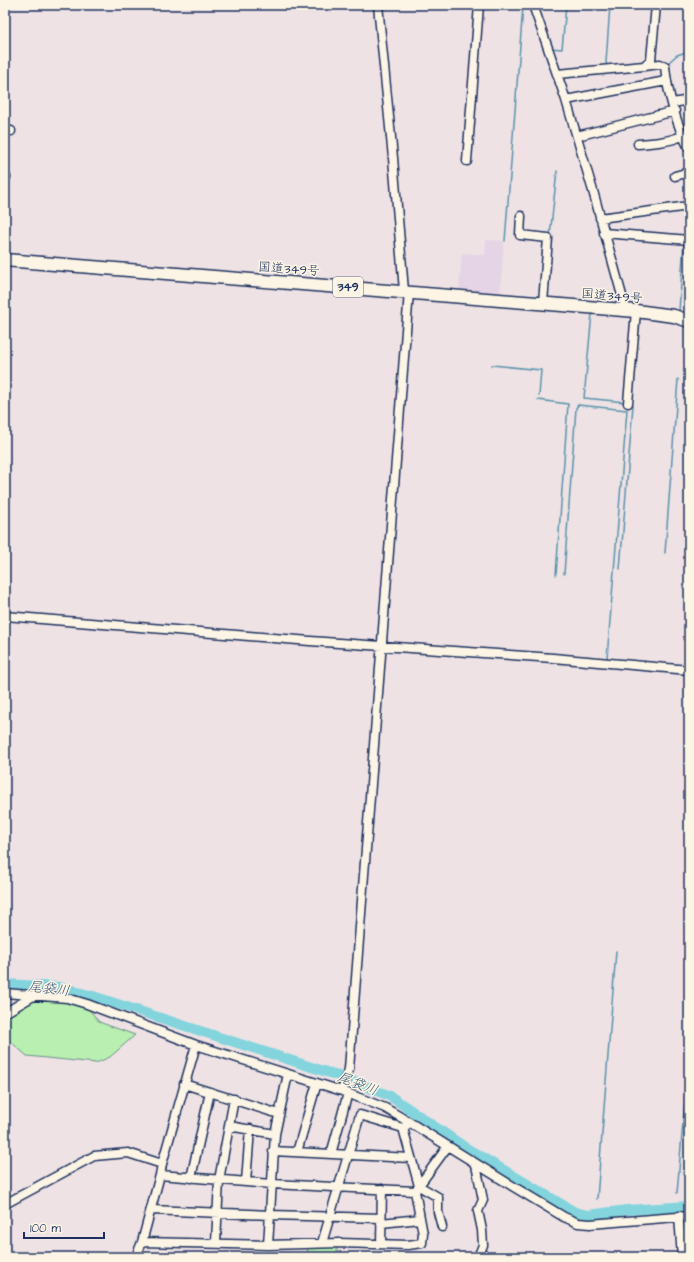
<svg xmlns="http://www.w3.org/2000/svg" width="694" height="1262" viewBox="0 0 694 1262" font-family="'Architects Daughter','Klee One',sans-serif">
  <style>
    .built { fill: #e5d4e5 }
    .green { fill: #b9efb1; stroke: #6a8f88 }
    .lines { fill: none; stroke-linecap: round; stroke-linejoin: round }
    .stream { stroke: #5992aa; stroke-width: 1.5 }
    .river { stroke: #83d4dd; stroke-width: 10 }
    .minor-casing { stroke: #1b2f5e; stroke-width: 11 }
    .highway-casing { stroke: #1b2f5e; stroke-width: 15 }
    .minor { stroke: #fcf5e5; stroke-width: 8 }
    .highway { stroke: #fcf5e5; stroke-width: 12 }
    .labels { text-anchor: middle; stroke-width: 3; stroke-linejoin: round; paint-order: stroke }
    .shield { fill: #fcf5e5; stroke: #5e6a86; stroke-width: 1 }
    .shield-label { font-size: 12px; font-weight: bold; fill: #1b2f5e }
    .street-label { font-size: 13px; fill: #1b2f5e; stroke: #fcf5e5 }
    .water-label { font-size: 14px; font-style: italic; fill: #35587e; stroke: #fcf5e5 }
  </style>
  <rect width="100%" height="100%" fill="#eee2e5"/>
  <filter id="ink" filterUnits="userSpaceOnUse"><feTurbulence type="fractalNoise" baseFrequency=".025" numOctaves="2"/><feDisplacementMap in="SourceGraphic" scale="8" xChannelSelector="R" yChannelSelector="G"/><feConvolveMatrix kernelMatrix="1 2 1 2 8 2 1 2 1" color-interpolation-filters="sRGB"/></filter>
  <g filter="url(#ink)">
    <!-- built -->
    <path class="built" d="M486,240L504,241L500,294L459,290L462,253L485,255Z"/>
    <!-- green -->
    <path class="green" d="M44,985H61L74,986L83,994L88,1008L99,1022L135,1035L110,1057L96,1063L27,1056L11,1042L5,1039V1012L28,991Z
      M308,1245H337V1257H307Z"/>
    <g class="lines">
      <!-- stream -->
      <path class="stream" d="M550,48L562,49L566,5
        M669,62L677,55L689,51
        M607,67L606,62L610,5
        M550,236L557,171
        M685,237L688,209
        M505,241L523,6
        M684,243L679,311L689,314
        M592,313L584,398L625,402
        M492,365L541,370L539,396
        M538,400L568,404L556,575
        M665,553L678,379
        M620,569L633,405
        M564,574L576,408L578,405L627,410L607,658
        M685,1192L689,1145
        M677,1193L689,1052
        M597,1199L616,951"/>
      <!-- river -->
      <path class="river" d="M5,984L59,987L93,996L342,1077L390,1096L463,1146L575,1212L588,1215L627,1210L689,1206"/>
      <!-- minor casing -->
      <g class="minor-casing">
        <path id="minor" d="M378,5L393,158L404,291
          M533,5L566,100L593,191L626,310
          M644,66L660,64L665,66C667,91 677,127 689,148
          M557,74L644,66L651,60L656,5
          M566,100L666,81
          M673,103L689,100
          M5,130L11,131
          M577,136L675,111
          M638,144C653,143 668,142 682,136
          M467,161L479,5
          M675,176L689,172
          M5,177H6
          M521,216L520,235L548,238L543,303
          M600,218L689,206
          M604,233L689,240
          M628,403L636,311
          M5,616L310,641L553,658L689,670
          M5,993L67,998L87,1004L196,1045L342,1091L385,1108L409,1122L514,1187L564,1217L578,1223L590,1224L689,1216
          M5,1011H8L35,995
          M184,1084L279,1114
          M342,1091L349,1069L409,292
          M407,1125L403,1128L419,1186L438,1197V1212L442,1227
          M229,1126L275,1134
          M273,1151L411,1158
          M297,1152L317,1083
          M331,1154L348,1093
          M474,1163L477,1170L483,1200L478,1211L482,1230L483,1245L478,1257
          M160,1175L272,1184L415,1191
          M191,1178L210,1092
          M246,1182L250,1129
          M5,1204L94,1156L128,1153L162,1164
          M151,1210L270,1215L381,1218
          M679,1216L682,1257
          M381,1223L420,1219
          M142,1242L268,1245L339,1243L408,1245L422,1243L423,1234L415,1191L448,1146
          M216,1243L219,1180L234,1099
          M322,1243L360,1115L403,1128
          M381,1244L382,1189
          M268,1245L275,1134L288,1074
          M136,1257L142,1242L160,1175L162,1164L196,1045"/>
      </g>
      <!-- highway casing -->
      <g class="highway-casing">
        <path id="highway" d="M5,260L636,311L674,316L689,321"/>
      </g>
      <!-- minor -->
      <use href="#minor" class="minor"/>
      <!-- highway -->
      <use href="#highway" class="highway"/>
    </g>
  </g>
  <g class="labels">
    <!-- shield labels -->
    <rect class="shield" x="333" y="277" width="30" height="20" rx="3"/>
    <g class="shield-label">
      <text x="348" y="291">349</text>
    </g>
    <!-- street labels -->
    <g class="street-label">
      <text transform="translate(289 268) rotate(4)" y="5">国道349号</text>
      <text transform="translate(612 295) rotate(5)" y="5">国道349号</text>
    </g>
    <!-- water labels -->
    <g class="water-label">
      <text transform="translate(49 988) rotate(7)" y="5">尾袋川</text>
      <text transform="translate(358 1083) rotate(21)" y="5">尾袋川</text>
    </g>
  </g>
  <!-- margin -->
  <rect width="694" height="1262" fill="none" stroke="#fcf5e5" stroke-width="20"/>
  <rect x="10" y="10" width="674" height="1242" fill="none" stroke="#1b2f5e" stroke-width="1.5" filter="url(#ink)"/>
  <!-- scale -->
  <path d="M24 1232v6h80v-6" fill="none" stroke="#1b2f5e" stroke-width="2"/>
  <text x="30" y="1232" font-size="12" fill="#1b2f5e" stroke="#fcf5e5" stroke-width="3" paint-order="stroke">100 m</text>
</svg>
